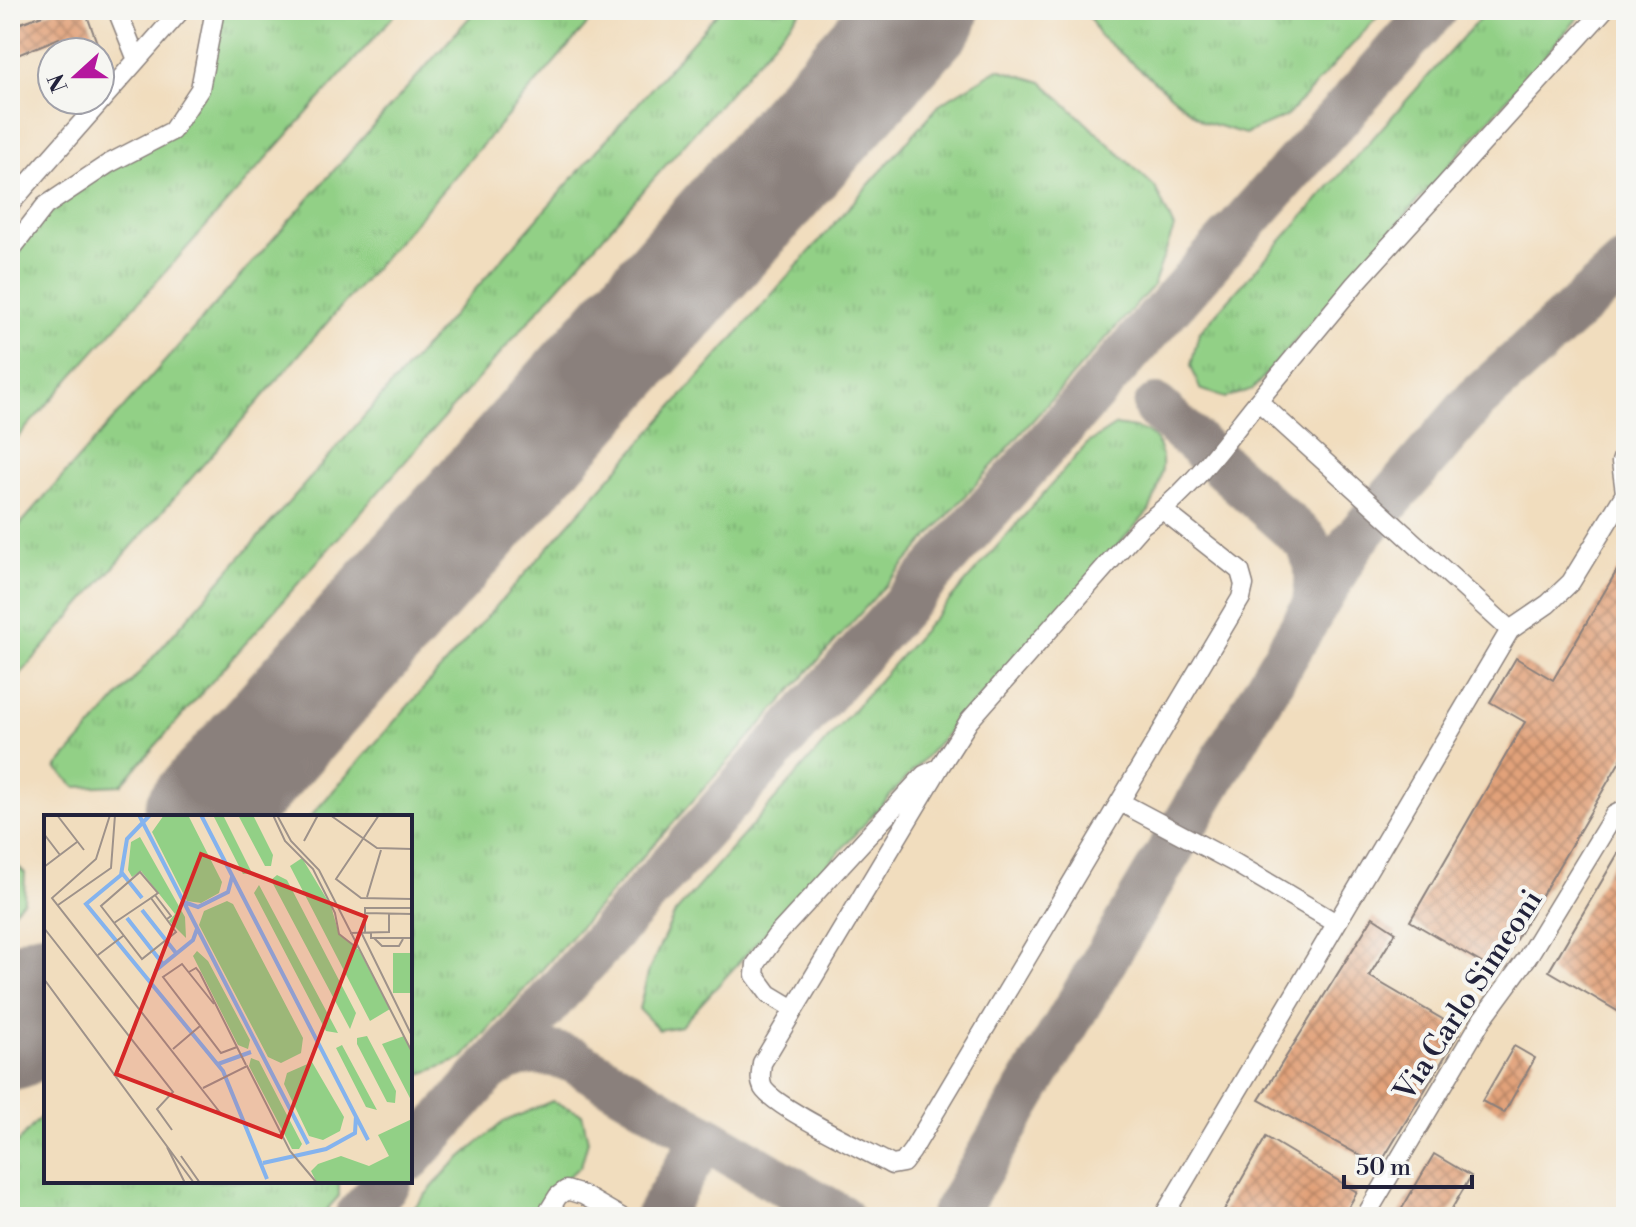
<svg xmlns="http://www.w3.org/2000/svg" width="1636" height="1227" viewBox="0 0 1636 1227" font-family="'Libre Bodoni',serif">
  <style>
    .grass { fill: url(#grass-tufts); stroke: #5a7960; stroke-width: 2 }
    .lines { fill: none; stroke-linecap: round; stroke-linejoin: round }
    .taxiway { stroke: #8a807c; stroke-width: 46 }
    .runway { stroke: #8a807c; stroke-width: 116 }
    .building { fill: url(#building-cross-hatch) }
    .minor-casing { stroke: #8a807c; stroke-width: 21 }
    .minor { stroke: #fff; stroke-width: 18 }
    .labels { text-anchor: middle; stroke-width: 8; stroke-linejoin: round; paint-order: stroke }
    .street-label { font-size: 30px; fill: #22223b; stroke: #f6f6f2 }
    .inset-river { fill: none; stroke: #84b3ee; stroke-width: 4 }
    .inset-road { fill: none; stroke: #9e928a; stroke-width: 2 }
    .view { fill: #d62828; fill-opacity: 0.15; stroke: #d62828; stroke-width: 4 }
    .inset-edge { fill: none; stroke: #22223b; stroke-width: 4 }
  </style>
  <defs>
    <pattern id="grass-tufts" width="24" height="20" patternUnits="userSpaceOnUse" patternTransform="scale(2)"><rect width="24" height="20" fill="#92d086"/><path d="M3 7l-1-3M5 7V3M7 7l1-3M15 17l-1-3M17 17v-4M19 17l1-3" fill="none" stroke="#7eb275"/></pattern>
    <pattern id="building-cross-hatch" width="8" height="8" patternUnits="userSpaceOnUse" patternTransform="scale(2)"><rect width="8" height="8" fill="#e2a27a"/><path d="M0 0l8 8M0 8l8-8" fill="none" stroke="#b78465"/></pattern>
  </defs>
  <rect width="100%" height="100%" fill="#f6f6f2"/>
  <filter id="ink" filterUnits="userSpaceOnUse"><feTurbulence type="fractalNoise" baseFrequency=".0125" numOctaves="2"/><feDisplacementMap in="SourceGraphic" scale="16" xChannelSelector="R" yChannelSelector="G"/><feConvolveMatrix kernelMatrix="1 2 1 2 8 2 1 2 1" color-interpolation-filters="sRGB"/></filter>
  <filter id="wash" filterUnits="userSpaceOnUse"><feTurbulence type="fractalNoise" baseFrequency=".006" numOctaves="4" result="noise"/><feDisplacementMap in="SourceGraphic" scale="32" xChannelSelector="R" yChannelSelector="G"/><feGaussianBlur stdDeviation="1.8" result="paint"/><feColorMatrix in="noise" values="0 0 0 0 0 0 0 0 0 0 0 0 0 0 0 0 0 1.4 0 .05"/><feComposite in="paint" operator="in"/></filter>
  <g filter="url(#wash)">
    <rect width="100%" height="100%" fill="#f1ddbe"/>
    <!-- grass -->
    <path class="grass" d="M215,10H399L10,446V251L45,206L172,131L200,89Z
      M476,10H600L10,686V536Z
      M720,10H802L121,785L76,787L56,768Z
      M1086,10H1384L1287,116L1245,134L1202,121L1099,35Z
      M1487,10H1585L1253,389L1225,398L1200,389L1191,365L1199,333Z
      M998,69L1042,82L1155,187L1174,228L1153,286L462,1059L416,1076L410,1074V817H310L941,103Z
      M1116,425C1125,427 1141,427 1148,433C1173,450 1159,489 1149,511L681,1026L659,1030L639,1009L649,970L675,913L1087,444Z
      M10,859L25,873L24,900L10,915Z
      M552,1101L582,1114L588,1141L581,1166L561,1182L539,1217H406L449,1168L503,1122Z
      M46,1111V1181H339V1196L320,1217H10V1151Z"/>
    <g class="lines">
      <!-- taxiway -->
      <path class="taxiway" d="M1156,407L1306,541C1320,565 1319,581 1314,608
        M488,1071C515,1049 544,1048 575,1061L840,1217
        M410,1158L1434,10
        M357,1217L389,1181
        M657,1217L705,1137
        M952,1217L1353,542L1476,400L1626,264"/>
      <!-- runway -->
      <path class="runway" d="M201,817L921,10
        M10,1032L46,991"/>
    </g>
    <g id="blocks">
      <!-- building -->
      <path class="building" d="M10,10H16L21,23L56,10H85L97,43L64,52L59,38L10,58Z
        M1626,555V751L1497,972L1410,921L1525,722L1490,702L1516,658L1553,680Z
        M1626,840V1016L1549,971Z
        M1373,917L1396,932L1369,976L1461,1030L1379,1166L1259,1100Z
        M1514,1046L1535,1058L1504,1113L1482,1101Z
        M1266,1137L1357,1192L1343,1217H1220Z
        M1434,1154L1471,1176L1447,1217H1397Z"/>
    </g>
  </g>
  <g filter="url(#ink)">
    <use href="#blocks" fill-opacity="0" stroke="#8a807c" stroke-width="2"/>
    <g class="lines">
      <!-- minor casing -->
      <g class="minor-casing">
        <path id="minor" d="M117,10L137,60
          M10,204L181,10
          M10,251L45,206L108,164L172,131L200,89L215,10
          M1625,492L1621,462L1626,447
          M1510,630L1258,401L1355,284L1604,10
          M939,768L762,1063C761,1072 759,1080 763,1088C775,1108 867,1151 892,1165L903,1163L912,1151L1241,598L1244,585L1240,571L1164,511
          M1120,802L1235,863L1336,923
          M794,1009L769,994L755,975L756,964L776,936L924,775L939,768L969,721L1142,525C1189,494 1223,444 1258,401
          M545,1217L558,1196L566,1190L583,1195L621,1217
          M1163,1217L1510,630L1548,604L1571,582L1626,492
          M1365,1217L1483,1018L1527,958L1614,815L1626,809"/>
      </g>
      <!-- minor -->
      <use href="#minor" class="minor"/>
    </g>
  </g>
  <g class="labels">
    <!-- street labels -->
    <g class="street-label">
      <text transform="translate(1468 995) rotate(-57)" y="10">Via Carlo Simeoni</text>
    </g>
  </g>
  <!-- overview -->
  <g transform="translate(44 815)">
    <rect width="368" height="368" fill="#f1ddbe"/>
    <path d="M120,0H144L178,67L175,78L157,88L143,86L108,17ZM169,0H179L208,58L199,59ZM194,0H209L229,40L227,51H221ZM96,22L141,102L142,123L125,106L131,99L97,56L88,62L84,55L87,27ZM258,43L287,91L295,119L315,135L346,194L326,206L246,51ZM233,60L243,65L312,198L306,214L227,65ZM215,70L294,218L282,216L210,78ZM183,86L189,89L259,223L257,238L237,248L224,242L155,110L160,96ZM153,136L164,146L206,225L204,234L194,230L149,141ZM323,221L352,276L351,288L343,287L313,229V223ZM360,221L368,237V287L338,229ZM298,230L333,295L322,292L292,233ZM207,243L215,246L258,329L255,334H248L205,251ZM268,247L300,302L296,316L279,325L265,321L240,269L243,258ZM368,304V368H273L267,356L274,349L297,341L325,351L345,341L334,320Z" fill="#92d086"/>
    <path d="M349,138H368V178H349Z" fill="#92d086"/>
    <path class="inset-river" d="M95,0L264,329M106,0L83,24L77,60L42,89L179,256L223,364M157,0L324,325M78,58L98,83M140,87L154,92L184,77L188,62M98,95L132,138M83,103L119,149M111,156L149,125L153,114M174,249L207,237M219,348L282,334L311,318L312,301"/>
    <path class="inset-road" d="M13,0L40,35M66,0L52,44L8,83L178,300L172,295M229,0L241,26L269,54L291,98L295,119L313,133M233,0L247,26L275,55L368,237M286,0L333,33L368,34M335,0L292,64L317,83L368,84M0,19L16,40M260,26L274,0M0,52L33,27M96,57L114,78L107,83L132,117L98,144L57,91ZM111,80L127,101L123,104M323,82L337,35M14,90L67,53L71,0M321,98V93H368M70,108L107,83M0,113L129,277L113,294L128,315M317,117L368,221M321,117V98L368,99M306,118L345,117V99M327,118V123H368M330,123L338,131H355L359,124M54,140L79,121M145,157L152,153L156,158L202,250M0,164L150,368M170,189L138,149L119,162L177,238L193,232M129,234L156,211M159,273L203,251L246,336L273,368M123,332L141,368M137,341L156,368"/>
    <path class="view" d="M157,39L322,102L237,322L72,259Z"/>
    <rect width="368" height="368" class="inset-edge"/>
  </g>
  <!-- margin -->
  <rect width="1636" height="1227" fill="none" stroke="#f6f6f2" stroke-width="40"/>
  <!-- north arrow -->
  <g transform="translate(76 76) rotate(249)"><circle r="38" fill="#f6f6f2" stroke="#a1a1a9" stroke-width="2"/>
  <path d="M0-6L14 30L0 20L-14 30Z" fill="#b5179e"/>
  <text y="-12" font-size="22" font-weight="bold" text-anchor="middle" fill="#22223b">N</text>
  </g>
  <!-- scale -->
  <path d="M1344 1175v12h128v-12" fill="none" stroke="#22223b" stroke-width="4"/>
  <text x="1356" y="1175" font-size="24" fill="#22223b" stroke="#f6f6f2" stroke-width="6" paint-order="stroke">50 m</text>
</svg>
